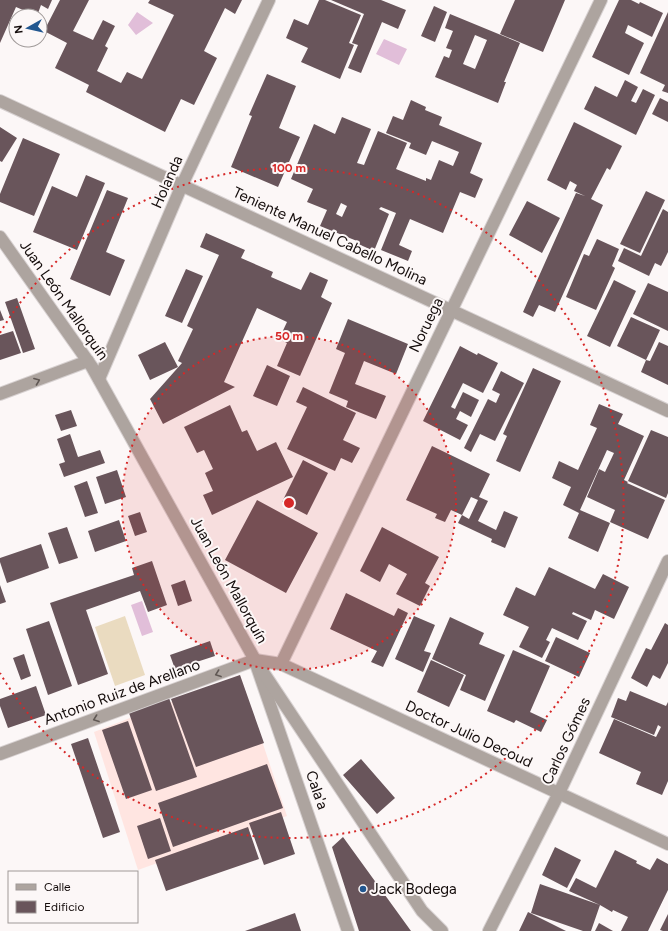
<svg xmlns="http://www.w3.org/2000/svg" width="668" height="931" viewBox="0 0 668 931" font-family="Figtree,sans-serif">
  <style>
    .built { fill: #ffe5e1 }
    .green { fill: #eadbc0 }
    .water { fill: #e1bed9 }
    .building { fill: #69555b; fill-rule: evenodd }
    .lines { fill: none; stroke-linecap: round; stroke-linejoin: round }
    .minor-casing { stroke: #d7d1d1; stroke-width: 14 }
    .tertiary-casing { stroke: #d7d1d1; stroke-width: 14 }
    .minor { stroke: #ada49f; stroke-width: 12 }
    .tertiary { stroke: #ada49f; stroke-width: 12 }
    .oneway { stroke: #605854 }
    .ring { fill: none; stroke: #d62828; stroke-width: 2; stroke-dasharray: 2 4 }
    .poi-dot { fill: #225790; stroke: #fcf7f7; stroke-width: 1.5 }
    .labels { text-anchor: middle; stroke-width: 4; stroke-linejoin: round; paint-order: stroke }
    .street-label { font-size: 15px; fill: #130b0a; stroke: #fcf7f7 }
    .poi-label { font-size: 15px; fill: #130b0a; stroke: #fcf7f7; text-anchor: start }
    .centre { fill: #d62828; stroke: #fcf7f7; stroke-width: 2 }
    .ring-label { font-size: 12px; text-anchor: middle; font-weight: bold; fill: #d62828; stroke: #fcf7f7; stroke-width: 4; stroke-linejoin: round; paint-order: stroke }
  </style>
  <rect width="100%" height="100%" fill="#fcf7f7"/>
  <!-- built -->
  <path class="built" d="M240,675L287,816L138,870L94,732Z"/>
  <!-- green -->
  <path class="green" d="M125,616L145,675L115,686L95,627Z"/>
  <!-- water -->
  <path class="water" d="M137,12L153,23L136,35L128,25Z
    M384,39L407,49L399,65L376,54Z
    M142,601L153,632L142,636L131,605Z"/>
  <!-- building -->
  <path class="building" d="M0,0H52L48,9L41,5L37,16L16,7L0,43Z
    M60,0H89L73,31L93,40L103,20L115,26L105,46L108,48L97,71L121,83L127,72L142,79L174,15L148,3L150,0H242L235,14L225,8L204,51L217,58L194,105L181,99L165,132L86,92L89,85L55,68L67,43L44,31Z
    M319,0H325L361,15L349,43L354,45L340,79L301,62L308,48L286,38L294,19L308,25Z
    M331,0H381L406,10L398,29L382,22L361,73L348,68L358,45L352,43L364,14Z
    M515,0H565L543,52L500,34Z
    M619,0H631L639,4L640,2L663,13L652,37L628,25L625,33L644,43L629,75L592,57Z
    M434,6L447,12L435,42L421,36Z
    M668,12V93L662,91L665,85L640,73Z
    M450,14L520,43L504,82H506L498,103L435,77L444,56L449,58L452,50L446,48L453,31L445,28ZM475,35L487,40L475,69L463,64Z
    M267,74L296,86L279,128L300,137L278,187L231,167L252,116L249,115Z
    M625,80L638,87L631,101L636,103L643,89L655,95L636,135L584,109L595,86L617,97Z
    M660,98L668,102V122L652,114Z
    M411,100L426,107L425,110L442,117L439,125L482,143L470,173L483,179L475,198L460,192L443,233L410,219L399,245L412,251L408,261L381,250L396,213L381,207L379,209L389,214L374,251L356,243L357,241L320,226L327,210L307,202L313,189L291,179L314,124L335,134L342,117L371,129L357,163L364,165L378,131L407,143L396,169L426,181V178L431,180L439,160L453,166L459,152L432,141L426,155L409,148L411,143L386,133L393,116L403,120ZM341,203L347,206L342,217L336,214Z
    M574,122L622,146L610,170L607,168L591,199L603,205L555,312L539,305L533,317L523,312L576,193L585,196L574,191L577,185L570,181L566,190L547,180Z
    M0,127L17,138L2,162L0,161Z
    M23,138L60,154L34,216L0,202V194Z
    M86,175L105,183L77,250L33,232L52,186L77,197Z
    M107,190L128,198L106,252L125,260L110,296L70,279Z
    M646,191L665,200L640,253L620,244Z
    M527,201L560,218L542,253L509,235Z
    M663,209L668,212V252L661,266L655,263L649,276L618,261L624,248L641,256Z
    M206,233L245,250L241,258L273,272L271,277L301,290L310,272L328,280L321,297L332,303L300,376L277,366L287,343L279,339L287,322L257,308L224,382L235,387L163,424L150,399L182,363L178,361L193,329L187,326L219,255L200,247Z
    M597,239L619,249L612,266L615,268L596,310L566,297L584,254L589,256Z
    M186,269L203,276L182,323L165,316Z
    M614,280L636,291L610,347L587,336Z
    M648,283L668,292V331L633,314Z
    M17,298L35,349L23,353L5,302Z
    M0,310L4,320L0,321Z
    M631,317L660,330L646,360L650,361L659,342L668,346V385L641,372L646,360L617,346Z
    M348,319L408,344L396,374L364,361L355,384L386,396L376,419L346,407L348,401L329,393L345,353L336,349Z
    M13,331L21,353L0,360V335Z
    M165,342L178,367L150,380L138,355Z
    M460,346L477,355L478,353L498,363L483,393L463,383L451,407L455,409L463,392L479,400L471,417L460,411L456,419L468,425L460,440L423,421Z
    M267,365L290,376L277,406L253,396Z
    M533,368L561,381L520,472L496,461L507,436L503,434Z
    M501,371L524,383L495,441L480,434L471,452L464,448L488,399L496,403L500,394L492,390Z
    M303,387L356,413L343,440L360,448L352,463L341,458L335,471L287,449L307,407L296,402Z
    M599,404L623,414L618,424L644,436L624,480L628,482L627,483L665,500L648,539L610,522L615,510L587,497L599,469L605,472L614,453L607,450L580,510L610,523L598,552L568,538L579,513L563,505L571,487L552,478L559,461L578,470L597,428L590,425Z
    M230,405L242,432L247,430L257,451L276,442L293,477L212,515L203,495L213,491L205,473L213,469L204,450L197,453L184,427Z
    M71,410L77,426L61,431L55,415Z
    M651,430L668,437V493L666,498L628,481Z
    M70,434L78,457L100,450L105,463L64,477L59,464L65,462L57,439Z
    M432,446L490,474L479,497L488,501L478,521L496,530L504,511L518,517L505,548L491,542L492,539L458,523L462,515L469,519L478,500L471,497L462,515L451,510L445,522L435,518L437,514L406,500Z
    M303,460L328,473L307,515L282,502Z
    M117,470L126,497L105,504L96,477Z
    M87,481L98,513L85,517L74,486Z
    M257,500L318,533L286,593L225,560Z
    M140,512L147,532L135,536L128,516Z
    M119,520L126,541L95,552L88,531Z
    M67,527L78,558L59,564L48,533Z
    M382,527L439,557L425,583L430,586L420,606L396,594L407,574L389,564L380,582L360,571Z
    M41,544L49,568L7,583L0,562V558Z
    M152,561L167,605L148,612L140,591L86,610L108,674L78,685L50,603L134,575L132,568Z
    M549,567L595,589L603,574L629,587L614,619L595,610L591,620L573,612L572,614L587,621L578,640L552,628L546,640L550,642L542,658L519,647L529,627L503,615L516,587L535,596Z
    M185,580L192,601L178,606L171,585Z
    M0,585L6,602L0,604Z
    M346,593L394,616L398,608L408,613L383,667L371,662L377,651L330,629Z
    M414,616L435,625L424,651L431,653L423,672L395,659Z
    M450,617L484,633L479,644L505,655L485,701L460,690L466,675L432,659Z
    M49,621L72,686L48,695L26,629Z
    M665,623L668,625V663L660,679L653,675L647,687L631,678L646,648L651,650Z
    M556,637L590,653L579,677L545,661Z
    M210,641L215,656L175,669L170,655Z
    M513,650L550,666L530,712L547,720L541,732L516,720L514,723L487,711Z
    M24,654L31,676L21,680L13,658Z
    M431,660L464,675L449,707L417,692Z
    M240,675L264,743L196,767L171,699Z
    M36,686L46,715L8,728L0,706V699Z
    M630,691L666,706L668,702V781L662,795L636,784L641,772L599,753L614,719L656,737L661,727L658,725L654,735L611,717L618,698L626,701Z
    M169,698L197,777L156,791L129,713Z
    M128,721L152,790L126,799L102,730Z
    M88,738L120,832L103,838L71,744Z
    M361,759L395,798L377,814L343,775Z
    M267,764L283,808L173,847L158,803Z
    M281,812L295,854L264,865L249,823Z
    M160,818L171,851L148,859L137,826Z
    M248,827L259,859L166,891L155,860Z
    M343,837L411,931H359L332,847Z
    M555,847L581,860L567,888L542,875Z
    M615,850L637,861L636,863L650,870L657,858L668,864V890L648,931H621L628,917L613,910L612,912L600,905L591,931H583L531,913L540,884L600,905L569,891L576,878L596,888Z
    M528,912L566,931H519Z
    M295,913L301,931H245Z
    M668,914V931H663L660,930Z
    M599,923L613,931H595Z"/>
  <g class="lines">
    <!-- minor casing -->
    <g class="minor-casing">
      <path id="minor" d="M0,101L668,411
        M99,379L182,185L269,0
        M0,394L88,361
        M281,664L601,0
        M257,667L348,931
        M0,754L255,660L281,664L668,844"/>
    </g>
    <!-- tertiary casing -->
    <g class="tertiary-casing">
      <path id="tertiary" d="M0,237L92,367L255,660L422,911L442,931
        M489,931L559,793L668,561"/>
    </g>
    <!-- minor -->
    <use href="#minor" class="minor"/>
    <!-- tertiary -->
    <use href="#tertiary" class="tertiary"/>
  </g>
  <!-- one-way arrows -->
  <defs><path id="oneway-chevron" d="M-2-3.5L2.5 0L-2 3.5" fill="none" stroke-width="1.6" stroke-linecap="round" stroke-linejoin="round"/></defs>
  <g class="oneway">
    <use href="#oneway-chevron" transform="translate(37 381) rotate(-21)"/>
    <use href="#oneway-chevron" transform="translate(218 674) rotate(160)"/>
    <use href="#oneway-chevron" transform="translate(96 719) rotate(160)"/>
  </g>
  <!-- distance rings -->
  <circle cx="289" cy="503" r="167" fill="#d62828" fill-opacity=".12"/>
  <g class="ring">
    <circle cx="289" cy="503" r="167"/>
    <path d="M0 333A335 335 0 1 1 0 673"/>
  </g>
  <!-- markers -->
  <circle class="poi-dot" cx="363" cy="889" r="4"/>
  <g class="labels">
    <!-- street labels -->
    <g class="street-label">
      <text transform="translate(167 182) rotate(-66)" y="5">Holanda</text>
      <text transform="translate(330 236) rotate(25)" y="5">Teniente Manuel Cabello Molina</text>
      <text transform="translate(64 300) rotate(55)" y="5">Juan León Mallorquín</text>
      <text transform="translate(426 325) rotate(-64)" y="5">Noruega</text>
      <text transform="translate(229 580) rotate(61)" y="5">Juan León Mallorquín</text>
      <text transform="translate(122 692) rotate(-20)" y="5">Antonio Ruiz de Arellano</text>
      <text transform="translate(469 734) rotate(25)" y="5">Doctor Julio Decoud</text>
      <text transform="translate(566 741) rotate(-65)" y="5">Carlos Gómes</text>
      <text transform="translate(317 790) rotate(71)" y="5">Cala'a</text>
    </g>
    <!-- poi labels -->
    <g class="poi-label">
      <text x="371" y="894">Jack Bodega</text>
    </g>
  </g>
  <circle cx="289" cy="503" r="6" class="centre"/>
  <g class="ring-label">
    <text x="289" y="172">100 m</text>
    <text x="289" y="340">50 m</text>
  </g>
  <!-- legend -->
  <rect x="8" y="871" width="130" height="52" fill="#fcf7f7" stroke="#9f9998"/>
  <rect x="16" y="884" width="20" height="6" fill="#ada49f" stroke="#9f9998"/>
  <text x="44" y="891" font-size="12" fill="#130b0a">Calle</text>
  <rect x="16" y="901" width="20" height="12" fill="#69555b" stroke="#9f9998"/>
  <text x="44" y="911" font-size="12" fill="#130b0a">Edificio</text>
  <!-- north arrow -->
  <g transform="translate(28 28) rotate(262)"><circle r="19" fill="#fcf7f7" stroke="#9f9998"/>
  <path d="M0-3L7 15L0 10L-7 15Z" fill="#225790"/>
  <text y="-6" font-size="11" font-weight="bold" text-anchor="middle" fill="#130b0a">N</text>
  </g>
</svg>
